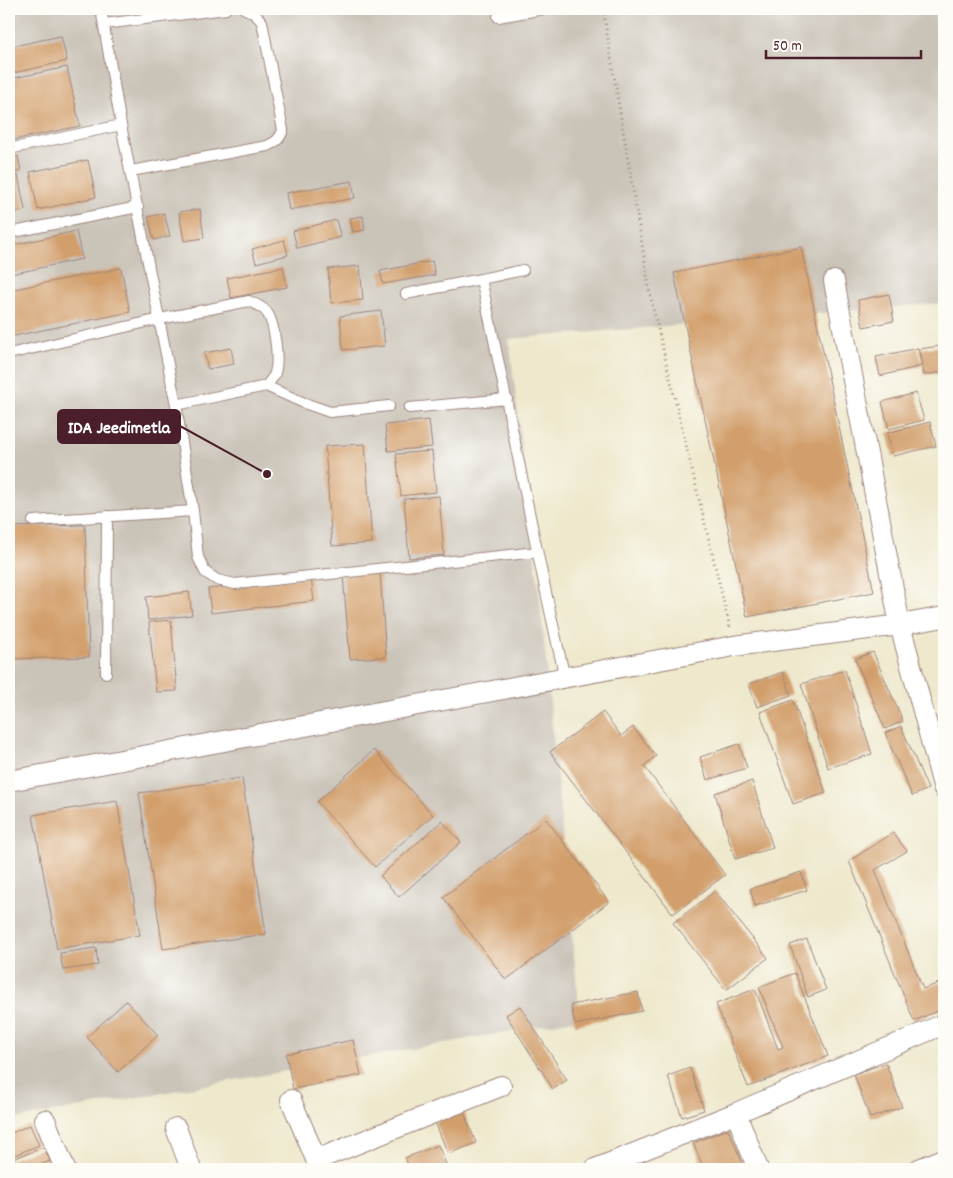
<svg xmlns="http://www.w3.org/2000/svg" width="953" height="1178" viewBox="0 0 953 1178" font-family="Dekko,sans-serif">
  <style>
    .industrial { fill: #cac3b8 }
    .building { fill: #d29f6c }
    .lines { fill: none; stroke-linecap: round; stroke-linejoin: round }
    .service-casing { stroke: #9c847c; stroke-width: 12 }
    .minor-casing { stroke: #9c847c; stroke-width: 22 }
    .path { stroke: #9c847c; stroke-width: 3; stroke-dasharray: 1 4; stroke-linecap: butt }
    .service { stroke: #fff; stroke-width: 10 }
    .minor { stroke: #fff; stroke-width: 20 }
    .leader { fill: none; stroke: #4a1f2b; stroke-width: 2 }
    .callout-dot { fill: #4a1f2b; stroke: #fdfcf7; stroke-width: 2 }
    .callout { fill: #4a1f2b; stroke: #4a1f2b; stroke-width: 2 }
    .callout-label { font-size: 18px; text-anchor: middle; font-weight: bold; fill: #fff }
  </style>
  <rect width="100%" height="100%" fill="#fdfcf7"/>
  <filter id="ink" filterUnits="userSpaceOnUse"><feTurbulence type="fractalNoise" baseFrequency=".02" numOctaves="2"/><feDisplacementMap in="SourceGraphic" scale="10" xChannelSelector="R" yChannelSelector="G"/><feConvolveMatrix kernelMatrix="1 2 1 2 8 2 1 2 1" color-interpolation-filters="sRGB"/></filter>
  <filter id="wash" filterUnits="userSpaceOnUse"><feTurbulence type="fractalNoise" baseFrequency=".0096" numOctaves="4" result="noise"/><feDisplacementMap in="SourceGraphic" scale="20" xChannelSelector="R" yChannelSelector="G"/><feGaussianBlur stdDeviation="1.12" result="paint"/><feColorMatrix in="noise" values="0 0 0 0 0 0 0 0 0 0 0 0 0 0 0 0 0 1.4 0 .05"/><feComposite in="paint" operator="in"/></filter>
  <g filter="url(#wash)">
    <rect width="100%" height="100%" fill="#eee8cc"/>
    <!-- industrial -->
    <path class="industrial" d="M9,9H944V303L509,339L541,610L580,1019L9,1120Z"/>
    <g id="blocks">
      <!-- building -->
      <path class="building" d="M61,36L67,61L9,74V47Z
        M67,67L80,126L9,141V97L11,96L9,79Z
        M18,156L21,171L9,174V158Z
        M88,160L96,197L38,210L30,172Z
        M18,175L25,210L9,214V177Z
        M352,181L355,198L289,210L286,193Z
        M200,209L204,238L184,241L179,212Z
        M164,213L170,236L154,240L148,217Z
        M363,216L365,230L353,232L350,218Z
        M336,220L341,237L297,248L293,231Z
        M76,231L82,259L11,274L9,262V246Z
        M284,240L288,255L256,263L252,249Z
        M801,247L874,592L747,617L674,273Z
        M432,261L435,275L383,284L380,271Z
        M360,266L363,300L331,303L328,269Z
        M283,267L287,287L231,298L227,278Z
        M121,268L130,312L9,337V290Z
        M889,294L894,321L863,327L858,300Z
        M381,311L385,346L343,350L340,316Z
        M940,346L944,372L924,375L920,349Z
        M231,348L234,364L208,369L204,353Z
        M918,348L922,366L880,376L876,357Z
        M916,393L924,420L889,429L882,402Z
        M429,420L432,447L388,451L385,425Z
        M930,422L936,446L893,456L887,433Z
        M365,444L372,543L332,546L325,446Z
        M432,451L436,492L401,496L396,454Z
        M439,496L444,555L409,558L404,499Z
        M85,525L89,657L9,659V527Z
        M380,572L386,657L350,659L343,575Z
        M311,577L314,601L211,613L208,589Z
        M189,592L192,615L148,620L146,597Z
        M171,620L177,691L156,692L149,622Z
        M873,652L903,721L885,729L855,659Z
        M845,670L872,754L828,768L801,684Z
        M783,672L791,695L757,707L749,684Z
        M793,700L826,793L793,804L760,712Z
        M603,712L621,736L633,727L656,756L644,766L725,875L673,914L550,752Z
        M901,726L928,789L912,796L885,733Z
        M739,744L747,768L707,780L700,757Z
        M374,750L433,815L375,867L317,802Z
        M242,778L266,934L163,949L139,793Z
        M752,781L773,848L735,859L715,793Z
        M117,801L140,935L57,949L33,815Z
        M546,819L609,902L506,980L443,897Z
        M442,821L461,842L399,897L380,876Z
        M893,833L907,851L875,870L923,989L944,981V1008L914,1021L849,861Z
        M801,872L807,890L755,906L750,889Z
        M715,891L768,958L726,990L673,923Z
        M807,939L826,990L808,997L790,945Z
        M96,948L98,965L63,970L60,953Z
        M795,973L828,1056L748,1087L716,1004L755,989L778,1049L783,1047L759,987Z
        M638,992L642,1011L575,1025L571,1005Z
        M126,1001L158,1035L118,1072L87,1037Z
        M520,1006L567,1080L553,1089L506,1015Z
        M353,1040L361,1075L293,1089L286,1054Z
        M886,1063L902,1107L870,1118L854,1074Z
        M690,1068L704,1110L682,1117L668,1076Z
        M463,1110L476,1143L448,1154L435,1122Z
        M30,1125L39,1145L10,1157L9,1154V1134Z
        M728,1129L745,1169H704L693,1143Z
        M438,1145L448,1169H410L405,1158Z
        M44,1147L50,1161L30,1169H14L10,1160Z"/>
    </g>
  </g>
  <g filter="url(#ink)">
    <use href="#blocks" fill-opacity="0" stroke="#9c847c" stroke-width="1"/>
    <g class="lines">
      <!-- service casing -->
      <g class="service-casing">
        <path id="service" d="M101,9L121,125L176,405L193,511L198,557L205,572L217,580L235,584L537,552
          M498,17L544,9
          M104,24L226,9
          M9,149L121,125
          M131,171L267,146C276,142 280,139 283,130L262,22C257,16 252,11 245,9
          M9,233L138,207
          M481,279L523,270
          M406,294L481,279C510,412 534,545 565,678
          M9,354L160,319L249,301C255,304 264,307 268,314C275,326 279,359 275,373C274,377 269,382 266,386L176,405
          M266,386L304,403L330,412L389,406
          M409,408L507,399
          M33,521L193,511
          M106,673L107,516"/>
      </g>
      <!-- minor casing -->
      <g class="minor-casing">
        <path id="minor" d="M834,281L900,625L944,789
          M9,781L734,646L900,625L944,617
          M291,1100L320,1169
          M736,1113L758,1169
          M45,1120L65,1169
          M176,1128L191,1169
          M316,1160L501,1086
          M595,1169L736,1113L944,1024
          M919,1169L944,1159"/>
      </g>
      <!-- path -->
      <path class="path" d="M603,9L651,299L730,628"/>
      <!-- service -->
      <use href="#service" class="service"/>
      <!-- minor -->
      <use href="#minor" class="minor"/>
    </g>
  </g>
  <!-- callouts -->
  <path class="leader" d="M267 474L180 426"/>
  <circle class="callout-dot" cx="267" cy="474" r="5"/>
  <rect class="callout" x="58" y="410" width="122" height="33" rx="5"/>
  <g class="callout-label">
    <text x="119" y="433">IDA Jeedimetla</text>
  </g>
  <!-- margin -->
  <rect width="953" height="1178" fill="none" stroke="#fdfcf7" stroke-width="30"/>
  <!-- scale -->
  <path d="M766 50v8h155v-8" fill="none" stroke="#4a1f2b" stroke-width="2.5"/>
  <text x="773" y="50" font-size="15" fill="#4a1f2b" stroke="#fdfcf7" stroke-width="4" paint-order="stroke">50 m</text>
</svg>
